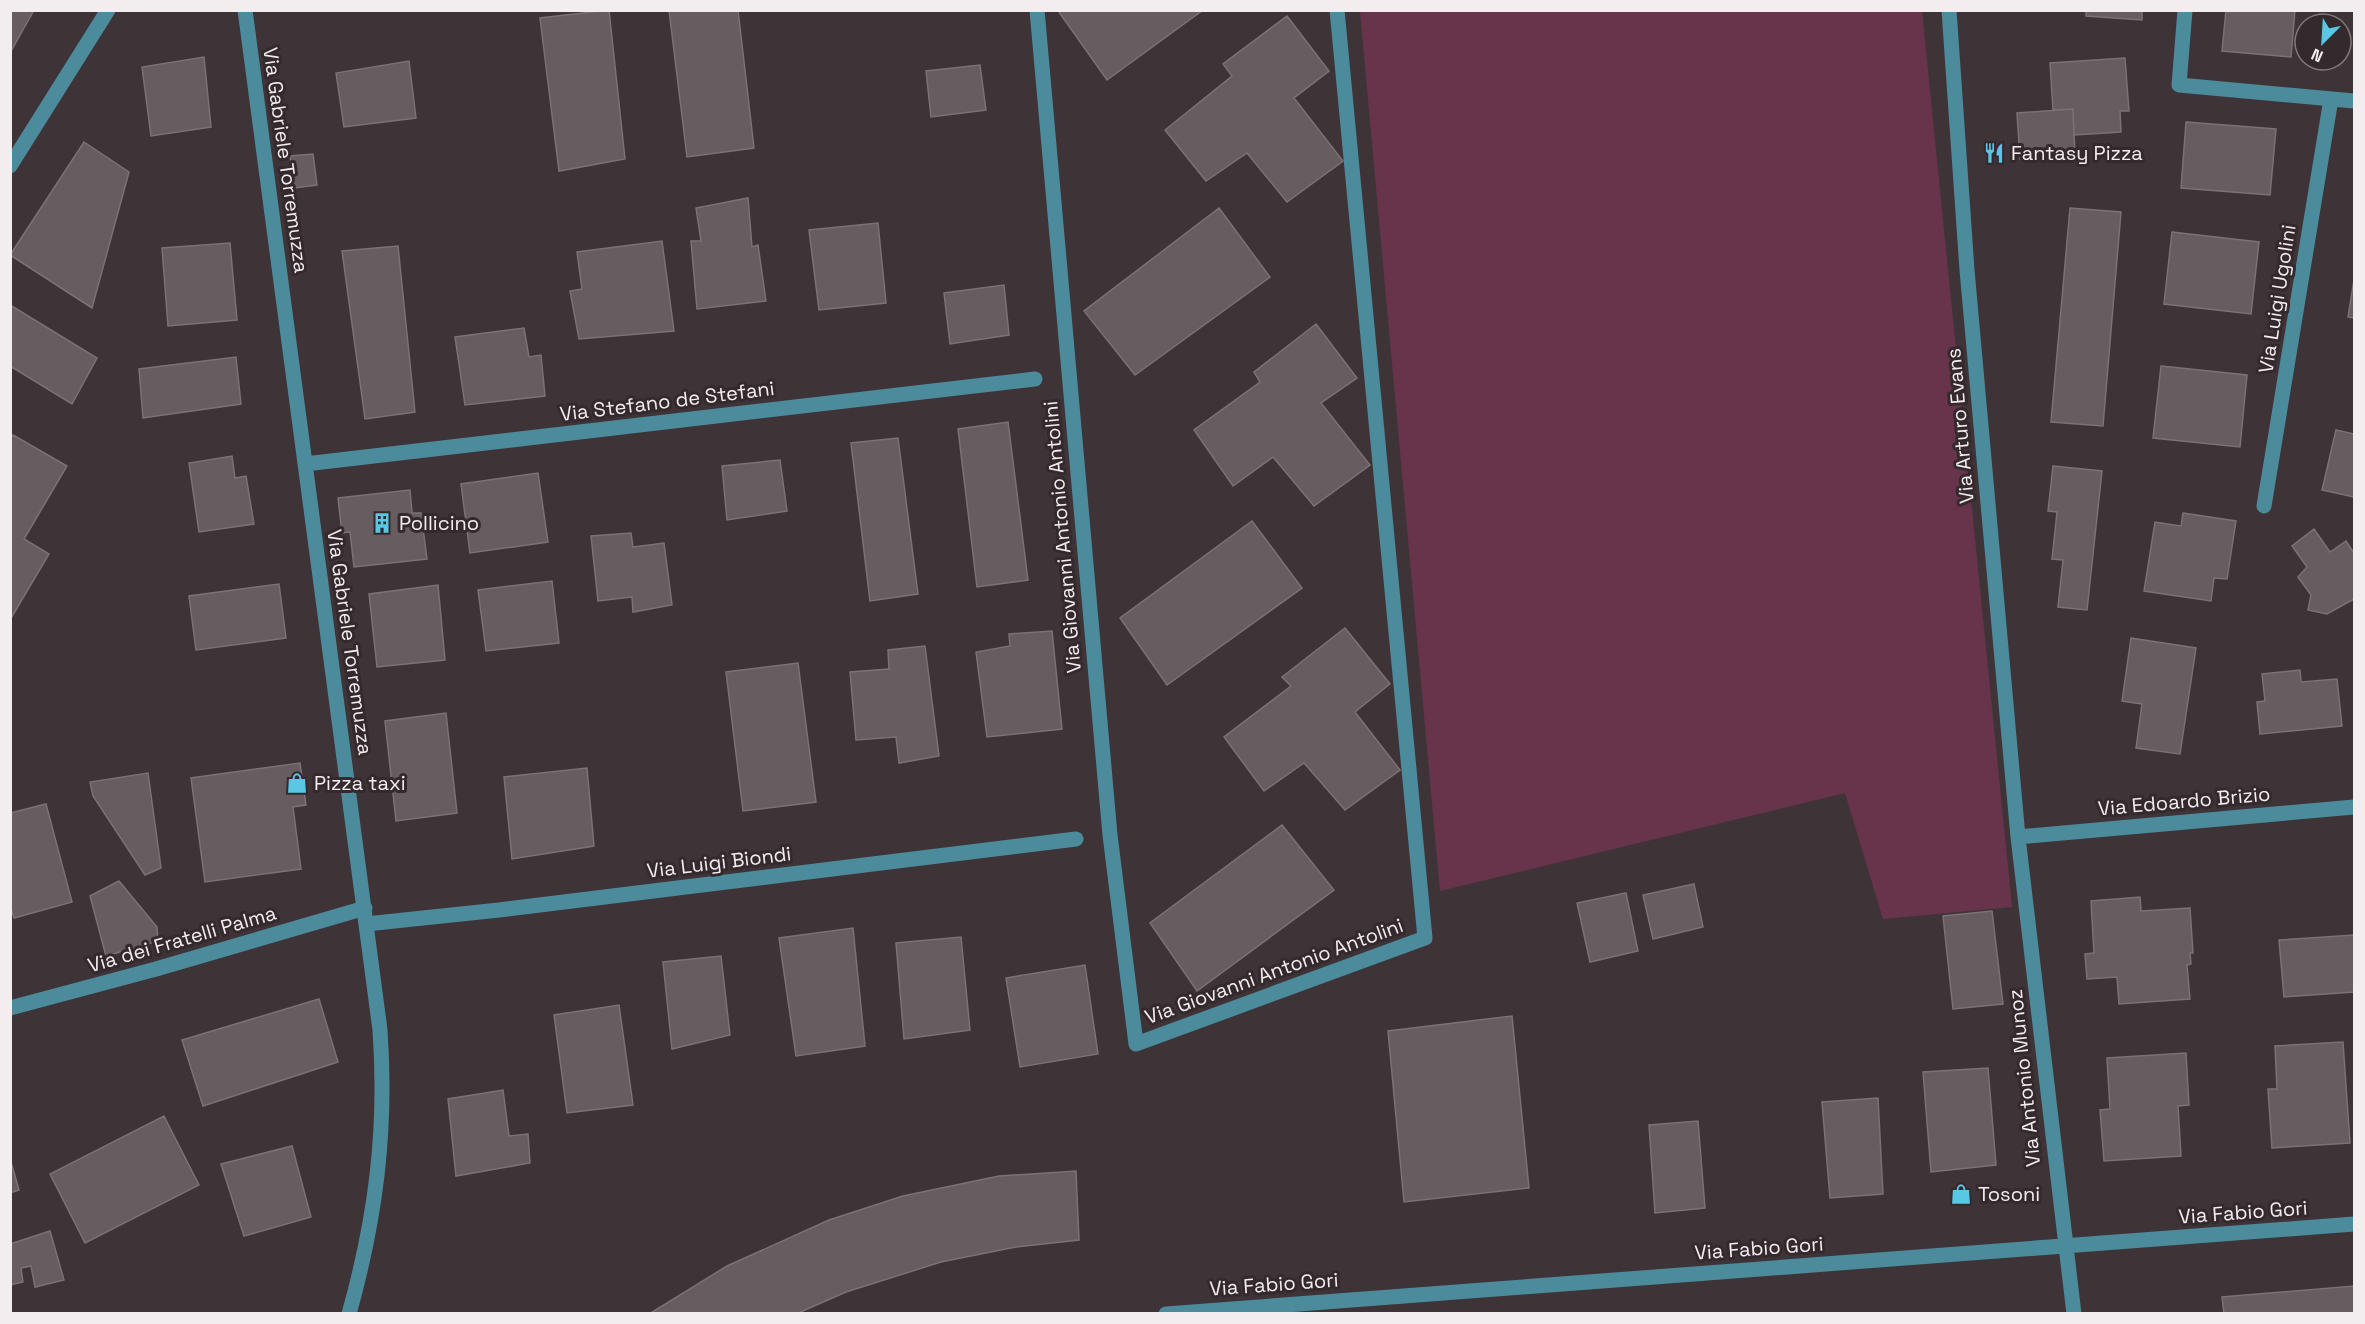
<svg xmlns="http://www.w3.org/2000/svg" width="2365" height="1324" viewBox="0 0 2365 1324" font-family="'Space Grotesk',sans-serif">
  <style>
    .green { fill: #68344c }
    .building { fill: #675c60; stroke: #7c7175; stroke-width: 1.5 }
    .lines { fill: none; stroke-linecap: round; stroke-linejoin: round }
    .minor { stroke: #4c8b9c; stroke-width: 15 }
    .labels { text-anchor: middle; stroke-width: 6; stroke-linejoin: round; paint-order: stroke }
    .poi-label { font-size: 20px; fill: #f4edf0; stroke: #342a2e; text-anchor: start }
    .street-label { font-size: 20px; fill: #f4edf0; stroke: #342a2e }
  </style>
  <rect width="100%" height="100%" fill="#3e3438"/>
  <!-- green -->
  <path class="green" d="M1360,11H1922L2012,907L1883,919L1845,793L1440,891Z"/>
  <!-- building -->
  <path class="building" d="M10,10H34L10,53Z
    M609,10L625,159L559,171L540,18Z
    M669,10H738L754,148L687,157Z
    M1061,10H1203L1107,80L1059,12Z
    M2086,10H2142V20L2086,16Z
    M2226,10H2295L2291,57L2222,51Z
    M1287,16L1329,71L1294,98L1343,161L1287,202L1247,153L1206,181L1165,130L1232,76L1223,64Z
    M204,57L211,127L151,136L142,67Z
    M2125,58L2129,111H2120L2121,132L2074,135L2073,109L2053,110L2050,63Z
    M409,61L416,118L344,127L336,73Z
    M980,65L986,110L931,117L926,71Z
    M2073,109L2075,155L2020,159L2017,113Z
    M2186,122L2276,129L2270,195L2181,188Z
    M84,142L129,172L92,308L10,255Z
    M313,154L317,185L294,188L290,156Z
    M748,198L752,247L758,245L766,301L697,309L691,241H701L696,208Z
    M1219,208L1270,277L1135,375L1084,311Z
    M2070,208L2121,212L2103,426L2051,422Z
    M878,223L886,303L819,310L809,230Z
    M2172,232L2259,242L2251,314L2164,304Z
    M662,241L674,331L579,339L570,291L582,289L577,252Z
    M230,243L237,320L168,326L162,248Z
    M398,246L415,412L365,419L342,251Z
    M2354,280V318L2348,317Z
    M1004,285L1009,335L950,344L944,293Z
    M10,305L97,358L72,404L10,366Z
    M1316,324L1357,378L1321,403L1370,465L1314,506L1273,457L1233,486L1194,430L1260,382L1254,372Z
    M524,328L529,357L541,355L545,396L465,405L455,337Z
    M236,357L241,404L143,418L139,369Z
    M2161,366L2247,375L2240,447L2153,438Z
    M1008,422L1028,580L977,587L958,429Z
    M2336,430L2354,434V497L2322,490Z
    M13,435L67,466L24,539L49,554L10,620V439Z
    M898,438L918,594L870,601L851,443Z
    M232,456L235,478L246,476L254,524L199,532L189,463Z
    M780,460L787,511L727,520L722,466Z
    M2053,466L2102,471L2087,610L2058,607L2063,560L2052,559L2057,512L2048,511Z
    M538,473L548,542L470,553L461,484Z
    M410,490L412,513H421L427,559L354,567L350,532L342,533L338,498Z
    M2183,513L2236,521L2227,579L2214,578L2211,601L2144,591L2155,522L2181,526Z
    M1252,521L1302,588L1167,685L1120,618Z
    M2314,529L2330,552L2346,541L2354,553V599L2327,614L2308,610L2311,595L2298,577L2307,567L2292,546Z
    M631,533L633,547L664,543L672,605L633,612L632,597L598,601L591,536Z
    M552,581L559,643L486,651L478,590Z
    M279,584L286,638L196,650L189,596Z
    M438,585L445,660L377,667L369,594Z
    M1345,628L1390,684L1355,712L1400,770L1345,810L1304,763L1264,791L1224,737L1291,686L1282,677Z
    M1052,631L1062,729L987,737L976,652L1010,646L1009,634Z
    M2131,638L2196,648L2180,754L2136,748L2142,704L2122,701Z
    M925,646L939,756L899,763L896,737L856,740L850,672L889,669L888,650Z
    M798,663L816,802L743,811L726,672Z
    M2300,670L2301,682L2337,679L2342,726L2260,734L2257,702L2265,701L2262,674Z
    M446,713L457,813L396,821L385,721Z
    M300,763L306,805L293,807L301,869L205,882L191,778Z
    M587,768L594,846L512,859L504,777Z
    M148,773L161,868L145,875L93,796L90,782Z
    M46,804L72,902L14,918L10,904V813Z
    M1282,825L1334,890L1197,991L1150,923Z
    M119,881L157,927L158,941L106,956L90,896Z
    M1694,884L1703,927L1653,939L1643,895Z
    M1626,893L1638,951L1590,962L1577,903Z
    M2140,897L2141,911L2190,908L2193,953H2190L2191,964L2187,965L2190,999L2119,1004L2117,977L2087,979L2085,954L2094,953L2091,901Z
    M1992,911L2003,1004L1953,1009L1943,916Z
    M853,928L865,1046L796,1056L779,938Z
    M2354,935V992L2284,997L2279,940Z
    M961,937L970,1030L904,1039L896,943Z
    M721,956L730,1035L672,1049L663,962Z
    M1085,965L1098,1054L1020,1067L1006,978Z
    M319,999L338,1062L203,1106L182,1040Z
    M619,1005L633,1105L567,1113L554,1015Z
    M1512,1016L1529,1188L1404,1202L1388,1031Z
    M2343,1042L2350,1143L2272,1148L2268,1089H2277L2275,1046Z
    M2186,1053L2189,1105L2178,1106L2181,1156L2104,1161L2100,1110L2110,1109L2107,1058Z
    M1988,1068L1996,1165L1931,1172L1923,1072Z
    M503,1090L509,1136L528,1134L530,1163L456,1176L448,1099Z
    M1878,1098L1883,1194L1830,1198L1822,1102Z
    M164,1116L199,1185L85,1243L50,1174Z
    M1698,1121L1705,1208L1655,1213L1649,1125Z
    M292,1146L311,1217L244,1236L221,1164Z
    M10,1158L19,1190L10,1193Z
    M1076,1171L1079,1240L1016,1247L941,1262L846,1292L796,1314H649L727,1266L829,1220L903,1196L999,1176Z
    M50,1231L64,1280L35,1287L31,1266L21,1268L23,1282L10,1285V1244Z
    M2354,1286V1314H2224L2222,1297Z"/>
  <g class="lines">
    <!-- minor -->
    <path class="minor" d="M245,10L380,1030C387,1130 376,1217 349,1314
      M1037,10L1110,835L1136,1044L1425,938L1337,10
      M1949,10L1967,270L2018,837L2074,1314
      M2185,10L2179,85L2354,101
      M10,166L108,10
      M305,464L1035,379
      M2264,506L2331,99
      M2018,837L2354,807
      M366,924L499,910L1076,839
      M10,1008L156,969L365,908
      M1166,1314L2354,1224"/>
  </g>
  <!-- icons -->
  <defs>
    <g id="restaurant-bare" transform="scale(1.62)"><path d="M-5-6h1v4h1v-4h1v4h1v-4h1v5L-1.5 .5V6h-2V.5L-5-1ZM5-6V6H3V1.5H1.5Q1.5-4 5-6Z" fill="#59c8e4" stroke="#342a2e" stroke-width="2.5" paint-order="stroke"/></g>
    <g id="building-bare" transform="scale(1.62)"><path d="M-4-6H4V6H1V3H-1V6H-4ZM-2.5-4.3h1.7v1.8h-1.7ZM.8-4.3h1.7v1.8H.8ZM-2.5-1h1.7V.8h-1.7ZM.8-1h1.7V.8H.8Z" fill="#59c8e4" stroke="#342a2e" stroke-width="2.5" paint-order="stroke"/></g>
    <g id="shop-bare" transform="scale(1.62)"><path d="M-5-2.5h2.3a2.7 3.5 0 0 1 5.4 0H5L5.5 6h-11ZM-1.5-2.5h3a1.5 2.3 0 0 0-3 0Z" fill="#59c8e4" stroke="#342a2e" stroke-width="2.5" paint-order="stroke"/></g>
  </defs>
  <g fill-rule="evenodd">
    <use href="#restaurant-bare" x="1994" y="153"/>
    <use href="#building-bare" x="382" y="523"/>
    <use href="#shop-bare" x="297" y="783"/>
    <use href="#shop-bare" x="1961" y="1194"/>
  </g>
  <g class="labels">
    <!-- poi labels -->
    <g class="poi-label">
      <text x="2011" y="160">Fantasy Pizza</text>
      <text x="399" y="530">Pollicino</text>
      <text x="314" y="790">Pizza taxi</text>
      <text x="1978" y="1201">Tosoni</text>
    </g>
    <!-- street labels -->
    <g class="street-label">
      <text transform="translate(286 160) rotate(82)" y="7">Via Gabriele Torremuzza</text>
      <text transform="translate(2277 299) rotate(-81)" y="7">Via Luigi Ugolini</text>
      <text transform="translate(667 401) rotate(-7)" y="7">Via Stefano de Stefani</text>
      <text transform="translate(1960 426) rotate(-95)" y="7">Via Arturo Evans</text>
      <text transform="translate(1062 537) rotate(-95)" y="7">Via Giovanni Antonio Antolini</text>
      <text transform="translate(350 642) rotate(82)" y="7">Via Gabriele Torremuzza</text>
      <text transform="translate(2184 801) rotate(-5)" y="7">Via Edoardo Brizio</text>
      <text transform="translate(719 862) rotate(-7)" y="7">Via Luigi Biondi</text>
      <text transform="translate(182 939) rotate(-16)" y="7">Via dei Fratelli Palma</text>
      <text transform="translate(1274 971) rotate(-20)" y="7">Via Giovanni Antonio Antolini</text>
      <text transform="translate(2024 1078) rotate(-96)" y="7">Via Antonio Munoz</text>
      <text transform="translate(2243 1212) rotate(-4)" y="7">Via Fabio Gori</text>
      <text transform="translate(1759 1248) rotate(-4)" y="7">Via Fabio Gori</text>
      <text transform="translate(1274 1284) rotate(-4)" y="7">Via Fabio Gori</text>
    </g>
  </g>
  <!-- border -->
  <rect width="2365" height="1324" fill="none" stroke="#f4edf0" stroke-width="24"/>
  <!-- north arrow -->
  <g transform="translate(2323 42) rotate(204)"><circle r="28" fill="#342a2e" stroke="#81787c" stroke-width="1.5"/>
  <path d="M0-4.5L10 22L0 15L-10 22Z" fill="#59c8e4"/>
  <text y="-9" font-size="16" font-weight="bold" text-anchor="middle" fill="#f4edf0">N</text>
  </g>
</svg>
